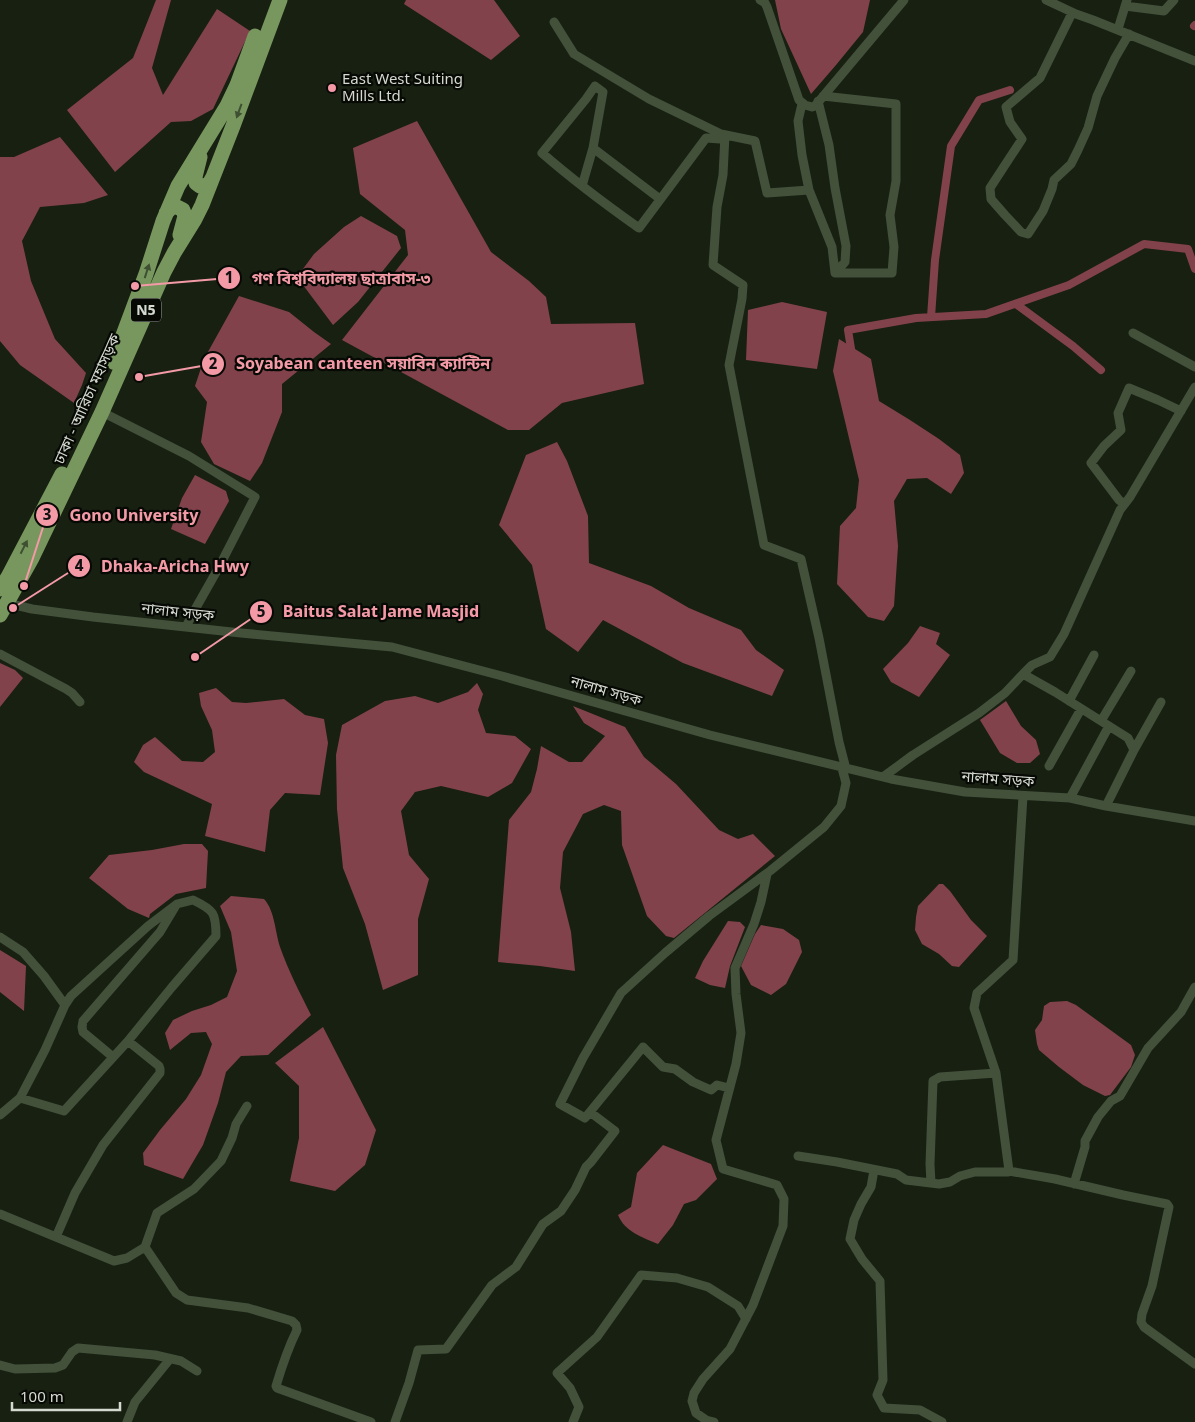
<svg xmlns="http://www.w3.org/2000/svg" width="1195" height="1422" viewBox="0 0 1195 1422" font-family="Georgia,'Noto Sans Bengali',serif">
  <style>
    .water { fill: #82424c }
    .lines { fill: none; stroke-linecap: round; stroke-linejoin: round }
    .canal { stroke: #82424c; stroke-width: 8 }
    .street { stroke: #43503a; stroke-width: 9 }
    .highway { stroke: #77975e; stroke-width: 15 }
    .oneway { fill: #3e5031 }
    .poi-dot { fill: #f49aa7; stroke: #060904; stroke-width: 2 }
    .labels { text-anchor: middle; stroke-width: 4.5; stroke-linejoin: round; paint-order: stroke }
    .shield { fill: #060904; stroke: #979b94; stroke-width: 1 }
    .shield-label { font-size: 14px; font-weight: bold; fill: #d5dad1 }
    .poi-label { font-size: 15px; fill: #d5dad1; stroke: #060904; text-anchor: start }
    .street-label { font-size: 15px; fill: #d5dad1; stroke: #060904 }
    .leader { fill: none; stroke: #f49aa7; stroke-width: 2 }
    .callout-dot { fill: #f49aa7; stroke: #060904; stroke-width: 2 }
    .mark-label { font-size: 15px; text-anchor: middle; font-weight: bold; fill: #111 }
    .callout-label { font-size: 16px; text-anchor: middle; font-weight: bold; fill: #f49aa7; stroke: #060904; stroke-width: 4.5; stroke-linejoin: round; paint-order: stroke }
  </style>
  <rect width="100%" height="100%" fill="#182012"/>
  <!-- water -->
  <path class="water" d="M156,0H171L152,68L163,95L217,9L250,31L213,109L191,121L171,122L115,172L67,110L133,58Z
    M406,0H494L520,36L491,60L404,4Z
    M775,0H870L863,32L836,65L811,94L781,29Z
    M417,121L491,252L529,281L546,297L551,324L635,323L644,384L562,403L529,430H508L342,340L408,255L405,230L360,194L353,148Z
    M60,137L108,195L84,203L40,207L22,241L31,281L55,339L86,373L82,385L74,403L20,365L0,341V157H14Z
    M361,216L397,236L401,248L358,302L333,325L297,277L314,254L344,227Z
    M239,296L289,312L314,332L331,344L282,384V412L262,463L250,481L214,464L201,442L207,402L195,386L204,359Z
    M782,302L827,312L817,369L746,360L748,310Z
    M839,339L871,359L879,401L910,420L939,439L960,455L964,473L951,494L927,478L907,479L894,501L898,546L894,606L884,621L868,617L837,584L840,526L856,508L859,480L833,371Z
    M557,442L567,461L588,516L589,563L651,586L689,608L741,630L756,650L784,670L772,696L683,663L603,620L578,652L546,629L532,565L499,525L526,455Z
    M195,475L226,491L229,501L205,544L171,529L182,498Z
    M920,626L940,633L936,644L950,655L919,697L891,682L883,669L908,643Z
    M0,663L15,670L23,678L0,707Z
    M477,683L483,694L478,710L486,733L515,736L531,749L512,783L488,797L441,786L415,792L401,811L409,855L429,879L418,919V975L383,990L365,924L343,868L337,809L336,755L342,725L385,701L415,696L438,703L468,692Z
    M216,688L232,702L246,703L284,699L305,715L324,719L328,743L320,795L285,793L270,810L265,852L205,836L212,804L144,772L134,762L143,745L155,737L182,761L203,762L215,752L212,730L201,706L199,693Z
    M1006,701L1021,726L1036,740L1040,754L1030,763H1017L1000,753L980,720Z
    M573,706L625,727L644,757L676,784L719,830L738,839L753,834L775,856L674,938L666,936L647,916L622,845L621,811L604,805L583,814L563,852L560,888L571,932L575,971L540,966L498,962L509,820L531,792L537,769L541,746L569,762H582L605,736L584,723Z
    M184,844H202L208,851L206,888L176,894L150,914L149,918L128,909L89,878L109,855L152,850Z
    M939,884H943L950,891L971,920L987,936L959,967L952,966L939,954L922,944L915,930L916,917L918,906Z
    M231,896L264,899C275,911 275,932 280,947C288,970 300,993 311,1015L268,1055L241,1056L226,1072L218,1103L203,1145L183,1179L144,1165L143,1153L160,1130L186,1099L201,1075L212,1044L206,1032L191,1033L170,1050L165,1033L173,1020L192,1011L211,1005L227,997L237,971L231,932L220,906Z
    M728,921L740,922L745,927L730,966L725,988L710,985L695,978L703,961Z
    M761,925L783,929L799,940L802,952L786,984L771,995L751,985L741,966L755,934Z
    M0,950L26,966L24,1011L0,992Z
    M1067,1001L1076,1005L1131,1045L1135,1055L1131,1067L1110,1095L1105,1096L1083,1085L1059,1067L1039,1050L1037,1044L1035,1030L1042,1020L1044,1006L1050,1002Z
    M323,1027L376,1130L365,1165L335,1191L290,1181L299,1138V1086L275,1063Z
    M663,1145L711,1164L717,1179L696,1200L684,1204L673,1225L658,1244C642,1237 625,1232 618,1215L631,1207L637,1173Z"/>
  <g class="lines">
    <!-- canal -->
    <path class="canal" d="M1194,26L1195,25
      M1016,304L1073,346L1101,370
      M931,317L935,260L951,146L979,100L1010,90
      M852,355L848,330L916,318L986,314L1069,285L1144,244L1188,249L1195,269"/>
    <!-- street -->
    <path class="street" d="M760,0L765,3L767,7L799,100L805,105L812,107L815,106L904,0
      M1046,0L1076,14L1093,20L1195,61
      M1125,6L1164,11L1174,0
      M1072,13L1040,78L1006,107L1010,122L1022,139L990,188L991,199L1005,215L1021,232L1028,234L1043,211L1052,189L1054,180L1071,164L1078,150L1088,128L1097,96L1115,58L1129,34
      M554,22L574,54L649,99L721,134
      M1118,29L1127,0
      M818,101L829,145L835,188L846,246L845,262L835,273H892L894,247L890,215L896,181V104L823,96
      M802,104L798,121L802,155L809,190L832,247L835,273
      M725,135L723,175L717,207L713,265L743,285L742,299L729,365L764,545L801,559L819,638L839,742L846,769
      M593,148L660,199
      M582,186L593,148L603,92L595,86L586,99L542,153C573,180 605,204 639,228L706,138L720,139L721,134L755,141L767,193L809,190
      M1133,333L1195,367
      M102,412L189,456L255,497L219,567L193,613L186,627
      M1124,504L1119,500L1091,463L1104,446L1121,430L1118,413L1129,388L1158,400L1181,411
      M7,603L32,609L93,617L241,633L392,647L502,676L710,735L891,779L965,792L1070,798L1106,806L1195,821
      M0,654L66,689L72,693L80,702
      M1023,674L1032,665L1050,657L1064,634L1120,510L1130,497L1195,387
      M1069,701L1094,655
      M1101,721L1131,671
      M1134,750L1161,702
      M1049,766L1081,709
      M883,777L913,755L979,713L1005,693L1023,674L1055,692L1128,738L1134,750L1106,806
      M1070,798L1109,726
      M0,937L23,952L44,976L65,1005L45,1050L20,1098L64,1111L128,1041L159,1066L160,1069V1073L103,1145L75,1193L56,1237
      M65,1005L71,996L148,926L177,904L193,900C214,910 216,913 216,936L172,987L128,1041
      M113,1057L83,1032L82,1027L83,1021L160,932L175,907
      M729,1088L717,1085L711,1090L693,1082L675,1069L663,1067L643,1047L585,1118L560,1104L583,1058L621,993L665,953L709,916L770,871L824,827L841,806L846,783L842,768
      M0,1115L20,1098
      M798,1156L837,1162L897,1174L906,1180L939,1184L950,1182L960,1176L975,1172H1008L1009,1171L1055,1179L1123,1195L1167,1204L1169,1207L1152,1286L1142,1314L1141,1322L1144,1327L1195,1364
      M874,1170L871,1187L861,1204L854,1220L850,1239L862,1259L880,1281L883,1380L877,1395L884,1408L920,1410L942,1422
      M1009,1171L996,1073L974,1008L977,993L1013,960L1023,796
      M931,1183L930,1164L933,1081L940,1077L996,1073
      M1074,1184L1085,1147V1141L1098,1117L1111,1101L1120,1096L1148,1048L1181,1012L1195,987
      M0,1214L114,1261L127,1258L145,1247L176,1293L187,1300L248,1308L292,1321L296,1325L297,1330C288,1348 282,1366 276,1386L277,1388L371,1422
      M145,1247L157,1213L194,1189L221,1161L232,1138L236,1124L247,1106
      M0,1365L15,1369L55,1368L63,1365L72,1352L78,1348L155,1355L181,1361L197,1371
      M127,1422L135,1402L170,1359
      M395,1422L409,1383L418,1350L446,1349L492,1285L516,1267L543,1224L561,1211L575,1190L586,1167L591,1162L615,1131L590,1112
      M573,1422L579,1407L570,1388L557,1373L597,1337L641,1275L677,1278L708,1287L738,1306L746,1319
      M714,1422L706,1420L696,1413L692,1401L694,1393L703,1379L730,1349L753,1305L783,1226L784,1199L777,1185L723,1169L716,1140L736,1064L741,1033L736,994L735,968L754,924L761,902L767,874"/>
    <!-- highway -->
    <path class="highway" d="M200,157L195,177L196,183L200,186H204L209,184L213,177
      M166,213L171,208L175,206L183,210L185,216L180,235
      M113,362L146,274L163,221L178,186L227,106L237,85L255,36
      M0,589L8,577L62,474
      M0,615L32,558L102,412L164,272L174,253L195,219L202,205L233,126L280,0"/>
  </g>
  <!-- one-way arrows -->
  <defs><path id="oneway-solid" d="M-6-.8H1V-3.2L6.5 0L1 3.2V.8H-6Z" transform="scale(1.25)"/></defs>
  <g class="oneway">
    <use href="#oneway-solid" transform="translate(239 111) rotate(110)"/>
    <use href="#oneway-solid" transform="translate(147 271) rotate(-72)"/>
    <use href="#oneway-solid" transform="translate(24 547) rotate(-63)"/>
  </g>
  <!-- markers -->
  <circle class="poi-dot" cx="332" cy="88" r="5"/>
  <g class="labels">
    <!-- shield labels -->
    <rect class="shield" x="131" y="298.5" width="30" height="23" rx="4"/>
    <g class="shield-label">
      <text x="146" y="315">N5</text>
    </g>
    <!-- poi labels -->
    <g class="poi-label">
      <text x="342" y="84">East West Suiting<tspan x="342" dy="17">Mills Ltd.</tspan></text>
    </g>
    <!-- street labels -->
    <g class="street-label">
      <text transform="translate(87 399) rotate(-66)" y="5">ঢাকা - আরিচা মহাসড়ক</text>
      <text transform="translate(178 612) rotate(6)" y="5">নালাম সড়ক</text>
      <text transform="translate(606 691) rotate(16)" y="5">নালাম সড়ক</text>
      <text transform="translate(998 779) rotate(4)" y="5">নালাম সড়ক</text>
    </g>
  </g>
  <!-- callouts -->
  <path class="leader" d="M135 286L229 278M139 377L213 364M24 586L47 515M13 608L79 566M195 657L261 612"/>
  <g class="callout-dot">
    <circle cx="135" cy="286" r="5"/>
    <circle cx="139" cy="377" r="5"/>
    <circle cx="24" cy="586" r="5"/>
    <circle cx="13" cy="608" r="5"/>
    <circle cx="195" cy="657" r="5"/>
    <circle cx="229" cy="278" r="12"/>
    <circle cx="213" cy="364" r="12"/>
    <circle cx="47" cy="515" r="12"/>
    <circle cx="79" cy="566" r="12"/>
    <circle cx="261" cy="612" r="12"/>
  </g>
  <g class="mark-label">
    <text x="229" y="283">1</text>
    <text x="213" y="369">2</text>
    <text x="47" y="520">3</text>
    <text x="79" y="571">4</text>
    <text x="261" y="617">5</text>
  </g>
  <g class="callout-label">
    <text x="341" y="284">গণ বিশ্ববিদ্যালয় ছাত্রাবাস-৩</text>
    <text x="363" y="369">Soyabean canteen সয়াবিন ক্যান্টিন</text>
    <text x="134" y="521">Gono University</text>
    <text x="175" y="572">Dhaka-Aricha Hwy</text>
    <text x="381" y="617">Baitus Salat Jame Masjid</text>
  </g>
  <!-- scale -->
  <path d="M12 1402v8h108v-8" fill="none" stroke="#d5dad1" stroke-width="2.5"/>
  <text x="20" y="1402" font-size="15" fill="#d5dad1" stroke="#060904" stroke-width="4" paint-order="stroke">100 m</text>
</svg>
